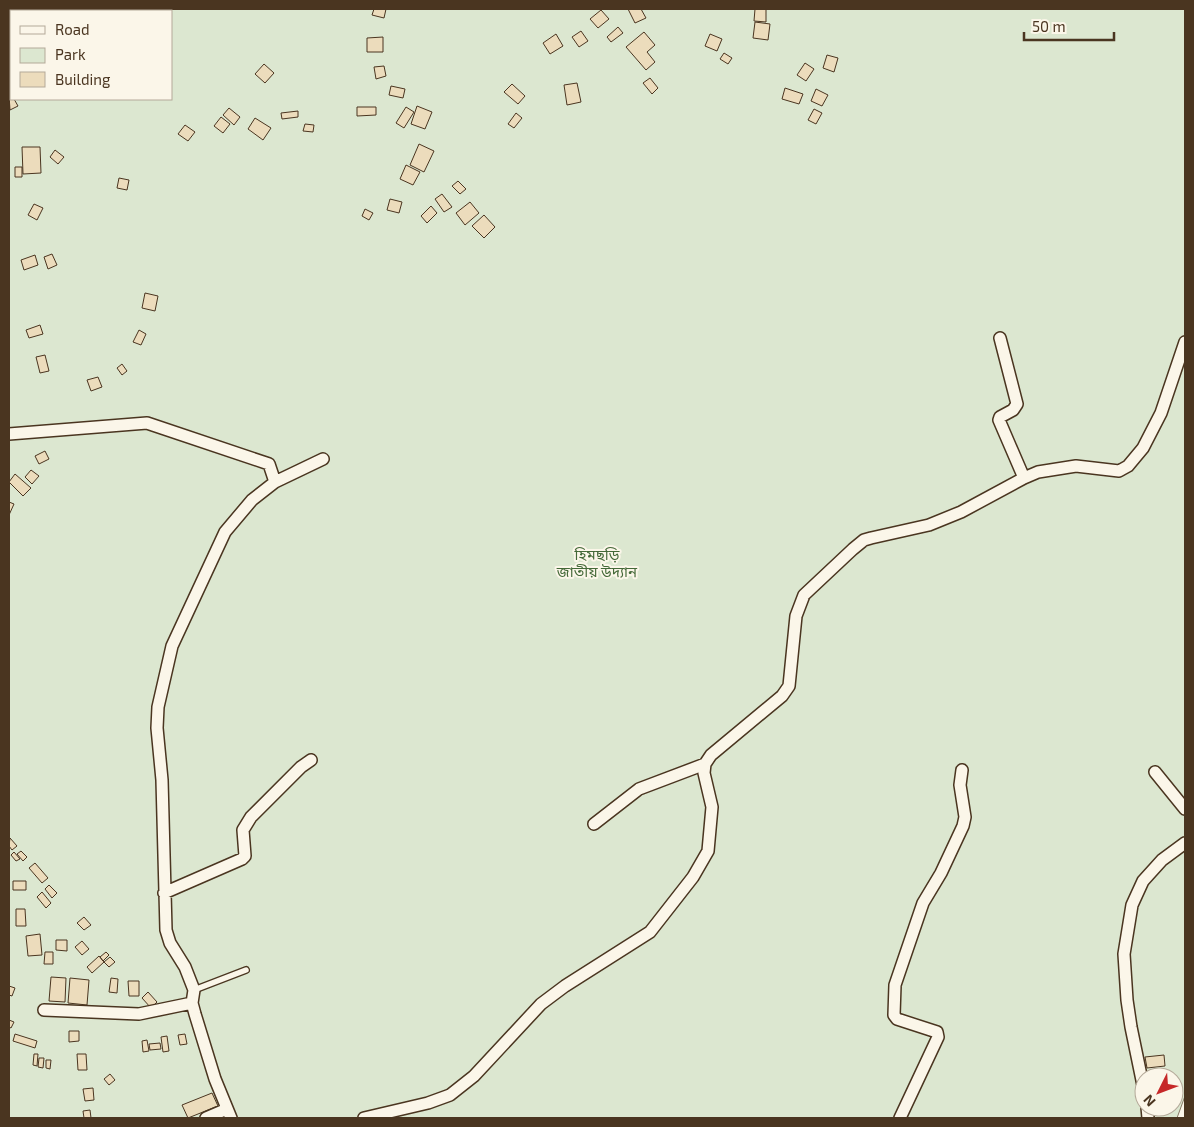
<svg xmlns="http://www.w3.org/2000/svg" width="1194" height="1127" viewBox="0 0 1194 1127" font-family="'Exo 2','Noto Sans Bengali',sans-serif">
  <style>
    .green { fill: #dce7d0; stroke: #887966; fill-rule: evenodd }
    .building { fill: #ecdcbc; stroke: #4a3520 }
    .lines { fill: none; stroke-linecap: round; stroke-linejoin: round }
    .lane-casing { stroke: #4a3520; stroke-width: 8 }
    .street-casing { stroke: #4a3520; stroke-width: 14 }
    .lane { stroke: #fbf6e9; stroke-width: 5.5 }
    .street { stroke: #fbf6e9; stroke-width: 11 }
    .labels { text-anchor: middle; stroke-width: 4; stroke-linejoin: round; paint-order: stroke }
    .park-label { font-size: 15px; fill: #436837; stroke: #fbf6e9 }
  </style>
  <rect width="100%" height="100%" fill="#fbf6e9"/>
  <!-- green -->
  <path class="green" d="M9,9H1185V1096L1177,1118H9ZM11,11H171V99H11ZM1144,1077H1174V1107H1144Z"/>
  <!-- building -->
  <path class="building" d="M9,9H21L19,11H11V21L9,19Z
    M374,9H386L384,18L372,15Z
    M628,9H641L646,18L635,23Z
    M755,9H766V22L754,21Z
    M601,10L609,19L598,28L590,19Z
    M755,22L770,24L768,40L753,38Z
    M618,27L623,33L611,42L607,37Z
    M581,31L588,41L579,47L572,37Z
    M644,32L655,45L647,52L655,62L646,70L626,47Z
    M556,34L563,46L550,54L543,43Z
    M710,34L722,39L717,51L705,46Z
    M383,37V52H367V38Z
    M724,53L732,58L728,64L720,59Z
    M827,55L838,58L834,72L823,68Z
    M805,63L814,69L806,81L797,75Z
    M264,64L274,73L265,83L255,74Z
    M384,66L386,76L376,79L374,67Z
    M650,78L658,88L652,94L643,83Z
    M577,83L581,102L567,105L564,85Z
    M512,84L525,96L518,104L504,92Z
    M391,86L405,89L403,98L389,95Z
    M785,88L803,94L799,104L782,99Z
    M816,89L828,95L822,106L811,101Z
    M11,94V99H14L18,106L10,110L9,95Z
    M417,106L432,112L425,129L411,124Z
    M357,107H376V115L357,116Z
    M406,107L414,112L404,128L396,123Z
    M229,108L240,117L234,125L223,115Z
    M814,109L822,113L816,124L808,120Z
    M298,111V117L282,119L281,113Z
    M516,113L522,118L514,128L508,124Z
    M221,117L230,124L223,133L214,126Z
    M255,118L271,128L263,140L248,129Z
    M305,124L314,125L313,132L303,131Z
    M185,125L195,132L188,141L178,134Z
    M419,144L434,151L424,172L410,165Z
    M22,147H40L41,173L23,174Z
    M55,150L64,157L58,164L50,157Z
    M406,165L420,172L413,185L400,179Z
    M15,167H22V177H15Z
    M119,178L129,180L127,190L117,188Z
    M458,181L466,189L460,194L452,186Z
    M442,194L452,207L444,212L435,199Z
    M390,199L402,202L399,213L387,210Z
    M470,202L479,213L465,225L456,213Z
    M34,204L43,208L37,220L28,215Z
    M431,206L437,213L427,223L421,216Z
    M365,209L373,213L369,220L362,216Z
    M484,215L495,227L484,238L472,226Z
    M52,254L57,265L48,269L44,257Z
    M35,255L38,265L24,270L21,260Z
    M145,293L158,296L155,311L142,308Z
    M40,325L43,334L29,338L26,330Z
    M139,330L146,334L141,345L133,342Z
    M45,355L49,371L40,373L36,357Z
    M122,364L127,371L122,375L117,368Z
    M98,377L102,387L91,391L87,380Z
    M45,451L49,459L39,464L35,456Z
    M31,470L39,476L32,484L25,477Z
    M15,474L31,488L23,496L9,482Z
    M9,502L14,504L9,515Z
    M10,838L17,846L12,850L9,846Z
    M21,851L27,857L23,861L17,854Z
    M14,852L20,859L16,861L11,855Z
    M35,863L48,878L42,883L29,868Z
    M13,881H26V890H13Z
    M49,885L57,893L52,898L45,889Z
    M42,892L51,903L46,908L37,897Z
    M16,909H25L26,926H16Z
    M84,917L91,925L84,930L77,923Z
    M40,934L42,955L28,956L26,936Z
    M56,940H67V951L56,950Z
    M82,941L89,949L82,955L75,947Z
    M45,952H53V964H44Z
    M106,952L109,955L103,961L100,957Z
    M99,956L104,962L92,973L87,967Z
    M110,957L115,962L109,967L104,962Z
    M51,977L66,978L65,1002L49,1001Z
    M70,978L89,980L87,1005L68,1003Z
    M111,978L118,979L117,993L109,992Z
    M128,981H139V996H129Z
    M9,986L15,988L12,996L9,995Z
    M148,992L157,1002L151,1008L142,998Z
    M9,1020L14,1022L11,1028L9,1027Z
    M69,1031H79V1041L69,1042Z
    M15,1034L37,1041L35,1048L13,1041Z
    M185,1034L187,1044L180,1045L178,1035Z
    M167,1036L169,1051L163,1052L161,1037Z
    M147,1040L149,1051L143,1052L142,1041Z
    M160,1043L161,1049L150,1050L149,1044Z
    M34,1054H38L37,1066L33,1065Z
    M77,1054H86L87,1070H78Z
    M1164,1055L1165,1066L1147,1068L1145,1057Z
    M39,1058H44L43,1068L38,1067Z
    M46,1060H51L50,1069L46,1068Z
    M110,1074L115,1080L109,1085L104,1079Z
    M93,1088L94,1100L85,1101L83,1089Z
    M212,1093L218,1106L188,1118L182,1105Z
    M90,1110L91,1118H84L83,1111Z"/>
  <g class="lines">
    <!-- lane casing -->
    <g class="lane-casing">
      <path id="lane" d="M194,990L246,970"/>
    </g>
    <!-- street casing -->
    <g class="street-casing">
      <path id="street" d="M1000,338L1017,404L1013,410L1000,417L999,420L1024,478
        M9,434L147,423L269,464L275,482
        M1155,772L1185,809
        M594,824L639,789L705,764
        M164,893L242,859L245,856L243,830L251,817L301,767L311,760
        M44,1010L139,1014L192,1003
        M1144,1090L1131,1027L1127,1000L1124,954L1132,905L1143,881L1162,860L1185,843
        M1147,1107L1148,1118
        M206,1118L227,1109
        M231,1118L215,1079L195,1014L192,1003L194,990L185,967L170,943L166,930L162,780L157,728L158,707L172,646L225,532L252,500L275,482L323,459
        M364,1118L428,1103L450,1095L474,1076L541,1004L565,986L650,932L693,877L708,851L712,807L704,773L705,764L711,755L782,696L789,686L796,616L804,595L853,549L864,540L871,538L929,525L961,512L1024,478L1038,472L1076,466L1119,471L1128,466L1143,448L1161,413L1185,342
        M900,1118L938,1037L937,1032L897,1019L894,1015L895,985L923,903L941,873L963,826L965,817L960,785L962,770"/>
    </g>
    <!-- lane -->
    <use href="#lane" class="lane"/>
    <!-- street -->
    <use href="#street" class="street"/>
  </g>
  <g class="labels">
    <!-- park labels -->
    <g class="park-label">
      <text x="597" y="560">হিমছড়ি<tspan x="597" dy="17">জাতীয় উদ্যান</tspan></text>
    </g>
  </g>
  <!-- border -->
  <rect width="1194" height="1127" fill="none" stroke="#4a3520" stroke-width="20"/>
  <!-- legend -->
  <rect x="10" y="10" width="162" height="90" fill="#fbf6e9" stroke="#b4a999"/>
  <rect x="20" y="26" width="25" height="8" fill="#fbf6e9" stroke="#b4a999"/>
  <text x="55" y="35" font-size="15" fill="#4a3520">Road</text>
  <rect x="20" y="48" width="25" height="15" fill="#dce7d0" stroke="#b4a999"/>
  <text x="55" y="60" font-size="15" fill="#4a3520">Park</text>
  <rect x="20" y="72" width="25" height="15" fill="#ecdcbc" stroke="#b4a999"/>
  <text x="55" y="85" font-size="15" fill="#4a3520">Building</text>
  <!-- north arrow -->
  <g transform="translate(1159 1092) rotate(228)"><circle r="24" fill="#fbf6e9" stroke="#b4a999"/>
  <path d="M0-4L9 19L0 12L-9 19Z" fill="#c62828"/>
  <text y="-8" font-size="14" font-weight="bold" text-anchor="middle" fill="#4a3520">N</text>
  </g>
  <!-- scale -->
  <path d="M1024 32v8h90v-8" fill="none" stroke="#4a3520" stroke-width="2.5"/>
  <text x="1032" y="32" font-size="15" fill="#4a3520" stroke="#fbf6e9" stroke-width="4" paint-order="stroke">50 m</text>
</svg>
